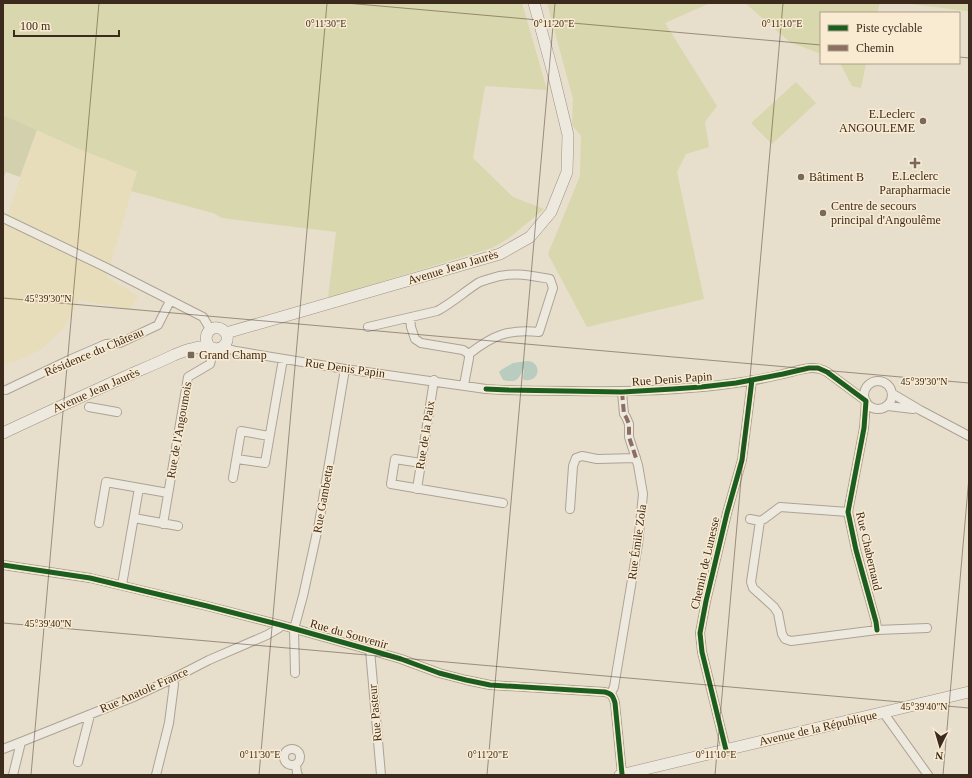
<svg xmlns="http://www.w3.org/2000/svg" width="972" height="778" viewBox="0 0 972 778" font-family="'Times New Roman',serif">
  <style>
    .farmland { fill: #e8ddbb }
    .green { fill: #d9d7ad }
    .cemetery { fill: #d3d1ad }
    .water { fill: #b8ccbf }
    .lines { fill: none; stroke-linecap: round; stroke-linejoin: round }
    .street-casing { stroke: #aca395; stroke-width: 10 }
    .secondary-casing { stroke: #9c9285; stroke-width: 12 }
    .street { stroke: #eee9df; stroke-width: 8 }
    .secondary { stroke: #eee9df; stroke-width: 11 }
    .quiet { stroke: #8d6e63; stroke-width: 4; stroke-dasharray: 8 4; stroke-linecap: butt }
    .cycleway-casing { stroke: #f9ebd1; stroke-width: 8 }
    .cycleway { stroke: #1b5e20; stroke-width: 5 }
    .ticks { fill: none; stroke: #3c2a1c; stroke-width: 1; stroke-opacity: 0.45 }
    .poi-dot { fill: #78695a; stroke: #f9ebd1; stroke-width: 1.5 }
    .labels { text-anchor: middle; stroke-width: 3; stroke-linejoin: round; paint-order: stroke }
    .poi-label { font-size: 12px; fill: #3c2a1c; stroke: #f9ebd1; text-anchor: start }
    .street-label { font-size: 12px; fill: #3c2a1c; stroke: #f9ebd1 }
    .ticks-label { font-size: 10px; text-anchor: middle; fill: #3c2a1c; stroke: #f9ebd1; stroke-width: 3; stroke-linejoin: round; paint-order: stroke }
  </style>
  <rect width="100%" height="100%" fill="#e7decc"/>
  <!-- farmland -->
  <path class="farmland" d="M37,130L79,149L137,172L107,277L138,296L130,309L79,300L63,329L40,350L14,362L3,365V228Z"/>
  <!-- green -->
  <path class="green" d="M3,3H522L547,90L485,86L473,158L513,197L544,209L509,238L492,248L328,298L336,232L222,218L213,213L131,191L137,172L79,149L3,115Z
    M547,3H710L665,23L717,106L705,122L709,147L686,154L677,172L704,299L587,327L548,254L580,176L581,136L572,125L573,99Z
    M745,3H880L877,13H821V54L790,42Z
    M903,3H969V12L967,11Z
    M840,63H866L861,88L852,86Z
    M796,82L816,103L772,144L751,123Z"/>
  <!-- cemetery -->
  <path class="cemetery" d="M3,115L37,130L20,177L6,172L3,179Z"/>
  <!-- water -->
  <path class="water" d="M527,361C543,362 540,383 524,380L523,378L524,369H523C519,380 516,383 503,380L499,372L501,370L513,363Z"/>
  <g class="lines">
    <!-- street casing -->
    <g class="street-casing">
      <path id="street" d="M3,218L105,267L203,317L210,329
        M410,318L411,327L415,339L421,343L463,350L469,354
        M368,327L437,311C452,303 464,292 478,283C481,281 486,280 489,279C511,271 528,275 550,279L553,288L539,332C508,329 493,335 469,354V358L464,385
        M224,345L229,349L236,351L345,369L486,389C514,391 542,391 571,391C626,392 681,391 735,383C751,381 767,378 783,374C792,372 803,368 812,368C818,368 822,369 827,372L866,401L864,428L848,512L856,550L876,622L877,630
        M864 395a14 14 0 1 1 28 0a14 14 0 1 1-28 0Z
        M6,390L69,360L106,344L120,343L158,325L170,301
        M893,394L920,410L969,436
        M888,406L913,409
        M89,407L117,412
        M237,459L265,463L283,359
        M421,463L395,459L391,484L503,503
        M233,478L241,431L269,436
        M417,489L434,380
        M570,509L573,466L576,458L582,456L597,459L636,458
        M134,518L178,526
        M750,519L760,521
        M760,521L751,582L753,588L774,607L778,613L782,634L785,639L791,641L877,630L927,628
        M760,521L764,519L780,507L848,512
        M99,523L106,482L168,493
        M163,524L188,377L210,364L214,348
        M3,565L90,578L207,606L281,625L370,650L401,659L439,673L466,680L490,685L605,692C612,694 613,696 615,703L622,774
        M122,585L139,488
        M370,650L381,775
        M295,673L294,629L303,596L319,523L345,369
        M611,693L614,687L638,544L643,494L638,465L629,437V424L626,417L624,414L622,392
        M883,712L928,775
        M284 757a8 8 0 1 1 16 0a8 8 0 1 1-16 0Z
        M3,749L21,742L136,696L172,679L209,660L267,635L279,628L281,625
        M726,750L702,652L700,633L706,601L727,513L742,460L752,380
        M78,762L90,715
        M296,765L297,773L298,775
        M13,775L21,742
        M156,775L169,723L174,684L172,679"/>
    </g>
    <!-- secondary casing -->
    <g class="secondary-casing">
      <path id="secondary" d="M226,333L500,254L530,237L551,212L567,172L568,135L553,73L534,3
        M3,433C48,412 93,391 138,371C150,366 162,361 174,355C180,353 186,350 191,349C198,347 206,346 212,348C224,352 233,338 223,330C212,322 200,336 210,347
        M620,775L969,692"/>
    </g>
    <!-- street -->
    <use href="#street" class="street"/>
    <!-- secondary -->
    <use href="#secondary" class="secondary"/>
    <!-- quiet -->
    <path class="quiet" d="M622,392L624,414L626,417L629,424V437L636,458"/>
    <!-- cycleway casing -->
    <g class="cycleway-casing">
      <path id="cycleway" d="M486,389L508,390L622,392L673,389L701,387L736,383L783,374L809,368H818L827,372L866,401L864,428L848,512L856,550L876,622L877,630
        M3,565L90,578L207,606L281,625L370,650L401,659L439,673L466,680L490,685L605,692C612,694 613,696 615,703L622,774
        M726,750L702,652L700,633L706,601L727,513L742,460L752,380"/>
    </g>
    <!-- cycleway -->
    <use href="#cycleway" class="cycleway"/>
  </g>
  <!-- ticks -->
  <path class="ticks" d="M346,3L821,45M959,57L969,58M3,298L969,383M3,623L969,708M31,775L99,3M259,775L327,3M487,775L555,3M715,775L783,3M943,775L969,477"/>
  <!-- markers -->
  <g class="poi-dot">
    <circle cx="923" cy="121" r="4"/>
    <path d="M913 157h4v4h4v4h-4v4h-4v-4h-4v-4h4z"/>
    <circle cx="801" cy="177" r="4"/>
    <circle cx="823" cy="213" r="4"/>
    <rect x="187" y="351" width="8" height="8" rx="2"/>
  </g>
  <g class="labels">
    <!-- poi labels -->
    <g class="poi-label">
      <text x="915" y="118" text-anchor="end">E.Leclerc<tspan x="915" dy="14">ANGOULEME</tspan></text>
      <text x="915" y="180" text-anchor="middle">E.Leclerc<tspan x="915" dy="14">Parapharmacie</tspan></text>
      <text x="809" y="181">Bâtiment B</text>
      <text x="831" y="210">Centre de secours<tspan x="831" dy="14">principal d'Angoulême</tspan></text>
      <text x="199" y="359">Grand Champ</text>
    </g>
    <!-- street labels -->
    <g class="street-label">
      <text transform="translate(453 267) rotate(-17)" y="4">Avenue Jean Jaurès</text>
      <text transform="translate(94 352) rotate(-23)" y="4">Résidence du Château</text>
      <text transform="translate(345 368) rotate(8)" y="4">Rue Denis Papin</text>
      <text transform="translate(672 379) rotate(-4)" y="4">Rue Denis Papin</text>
      <text transform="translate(96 390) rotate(-24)" y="4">Avenue Jean Jaurès</text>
      <text transform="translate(179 430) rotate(-80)" y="4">Rue de l'Angoumois</text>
      <text transform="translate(425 435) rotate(-81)" y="4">Rue de la Paix</text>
      <text transform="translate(323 499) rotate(-80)" y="4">Rue Gambetta</text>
      <text transform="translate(637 542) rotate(-82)" y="4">Rue Émile Zola</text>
      <text transform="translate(869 551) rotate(77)" y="4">Rue Chabernaud</text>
      <text transform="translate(705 563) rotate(-77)" y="4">Chemin de Lunesse</text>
      <text transform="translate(349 634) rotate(16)" y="4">Rue du Souvenir</text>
      <text transform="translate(144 690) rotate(-24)" y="4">Rue Anatole France</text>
      <text transform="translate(375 713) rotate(-95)" y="4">Rue Pasteur</text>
      <text transform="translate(818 728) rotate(-13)" y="4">Avenue de la République</text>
    </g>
  </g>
  <g class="ticks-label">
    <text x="326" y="27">0°11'30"E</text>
    <text x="554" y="27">0°11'20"E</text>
    <text x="782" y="27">0°11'10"E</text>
    <text x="48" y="302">45°39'30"N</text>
    <text x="924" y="385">45°39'30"N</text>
    <text x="48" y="627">45°39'40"N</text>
    <text x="924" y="710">45°39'40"N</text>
    <text x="260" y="758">0°11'30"E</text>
    <text x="488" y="758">0°11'20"E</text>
    <text x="716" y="758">0°11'10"E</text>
  </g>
  <!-- border -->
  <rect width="972" height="778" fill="none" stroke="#3c2a1c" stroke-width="8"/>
  <!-- legend -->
  <rect x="820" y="12" width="140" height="52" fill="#f9ebd1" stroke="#ad9e89"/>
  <rect x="828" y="25" width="20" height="6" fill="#1b5e20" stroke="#ad9e89"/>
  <text x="856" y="32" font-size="12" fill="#3c2a1c">Piste cyclable</text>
  <rect x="828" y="45" width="20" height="6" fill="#8d6e63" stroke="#ad9e89"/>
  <text x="856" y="52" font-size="12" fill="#3c2a1c">Chemin</text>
  <!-- north arrow -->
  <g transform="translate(940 746) rotate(185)" stroke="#f9ebd1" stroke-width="3" paint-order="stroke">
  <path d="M0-3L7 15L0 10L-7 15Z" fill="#3c2a1c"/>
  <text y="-6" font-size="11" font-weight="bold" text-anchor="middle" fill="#3c2a1c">N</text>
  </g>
  <!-- scale -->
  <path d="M14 30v6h105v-6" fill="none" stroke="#3c2a1c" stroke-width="2"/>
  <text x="20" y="30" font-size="12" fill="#3c2a1c" stroke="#f9ebd1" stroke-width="3" paint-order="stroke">100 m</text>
</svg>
